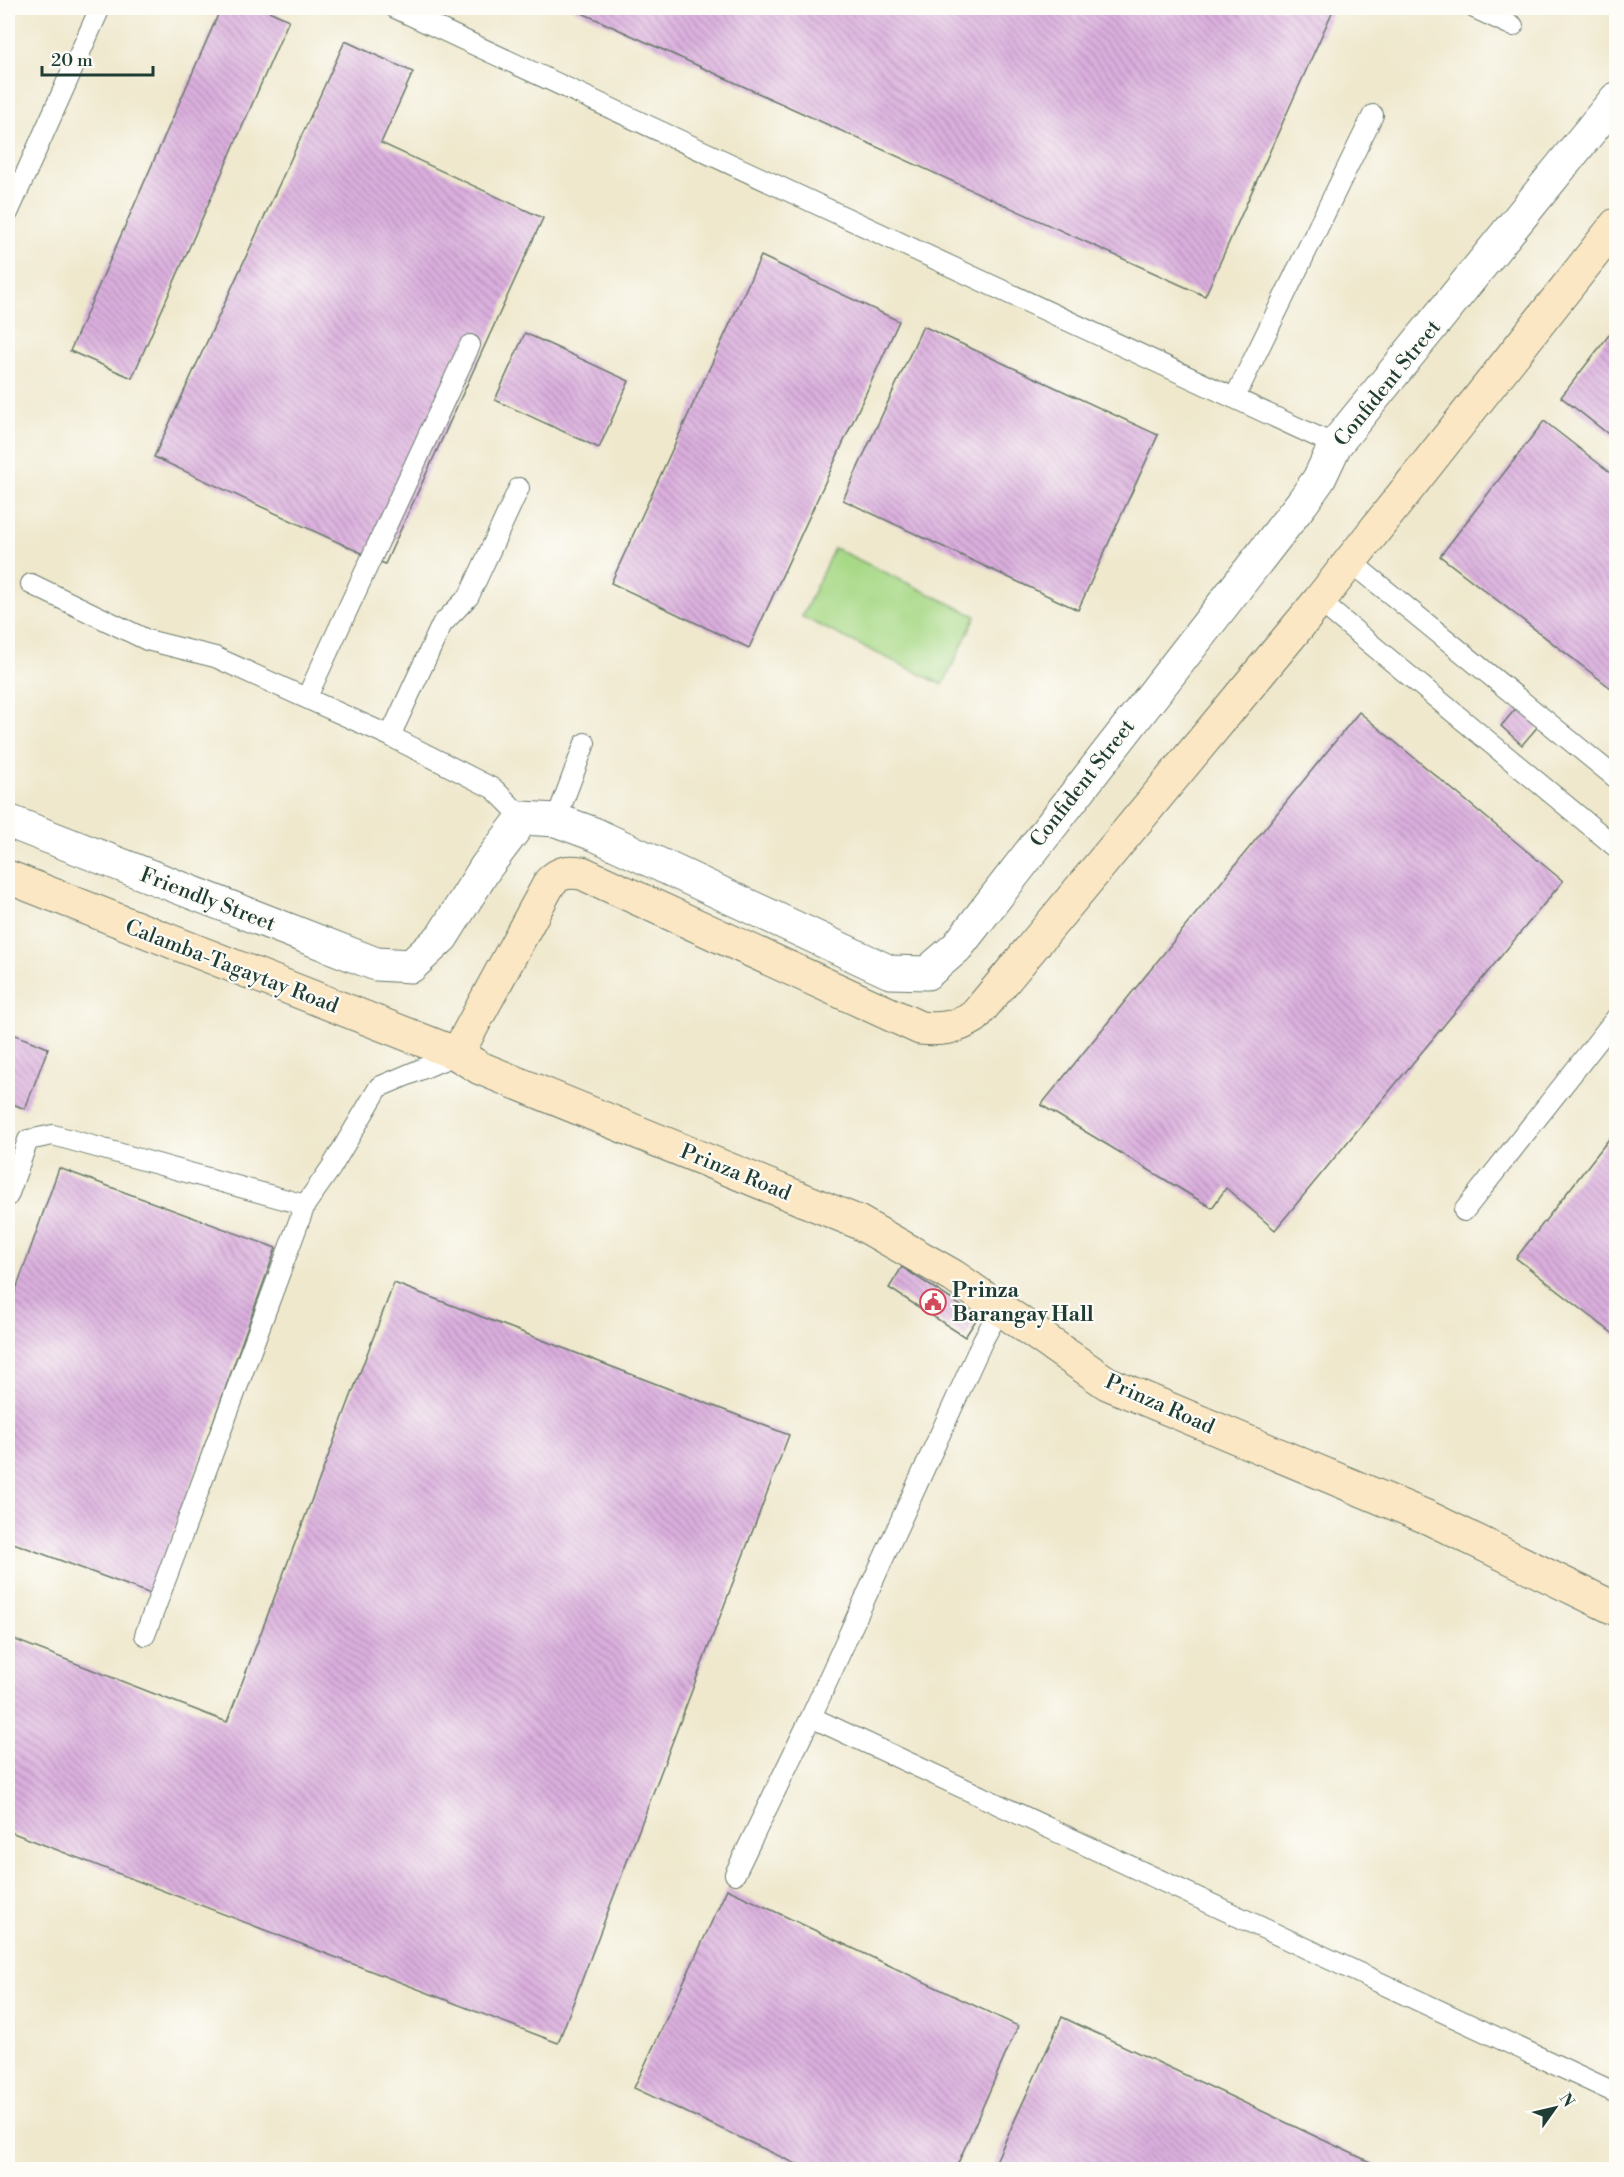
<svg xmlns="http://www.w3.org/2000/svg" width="1624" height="2177" viewBox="0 0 1624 2177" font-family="'Libre Bodoni',serif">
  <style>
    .park { fill: #a8d987; stroke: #648b5e; stroke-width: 1.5 }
    .building { fill: url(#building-back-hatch) }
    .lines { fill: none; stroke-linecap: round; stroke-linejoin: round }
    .lane-casing { stroke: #68796a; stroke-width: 22 }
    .street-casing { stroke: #68796a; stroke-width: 35 }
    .secondary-casing { stroke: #68796a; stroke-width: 35 }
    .lane { stroke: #fff; stroke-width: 20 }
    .street { stroke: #fff; stroke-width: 33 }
    .secondary { stroke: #fbe7c3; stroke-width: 33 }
    .labels { text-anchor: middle; stroke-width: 4.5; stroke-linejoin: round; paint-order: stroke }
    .street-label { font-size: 21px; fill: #1f3d34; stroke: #fdfcf7 }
    .poi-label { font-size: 21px; font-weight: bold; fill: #1f3d34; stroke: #fdfcf7; text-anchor: start }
  </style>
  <defs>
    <pattern id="building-back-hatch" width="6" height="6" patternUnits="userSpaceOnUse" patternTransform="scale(1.5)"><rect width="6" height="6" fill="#dbafde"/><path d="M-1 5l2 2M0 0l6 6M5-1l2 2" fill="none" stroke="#b190b5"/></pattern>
  </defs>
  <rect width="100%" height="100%" fill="#fdfcf7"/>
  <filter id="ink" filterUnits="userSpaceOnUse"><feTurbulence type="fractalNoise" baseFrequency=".0167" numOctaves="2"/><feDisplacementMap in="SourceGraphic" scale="12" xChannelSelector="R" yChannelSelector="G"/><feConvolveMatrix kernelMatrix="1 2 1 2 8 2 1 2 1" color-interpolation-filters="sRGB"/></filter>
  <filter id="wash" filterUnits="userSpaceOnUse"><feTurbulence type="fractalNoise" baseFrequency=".008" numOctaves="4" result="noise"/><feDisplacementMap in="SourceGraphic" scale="24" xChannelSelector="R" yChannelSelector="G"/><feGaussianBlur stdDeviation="1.35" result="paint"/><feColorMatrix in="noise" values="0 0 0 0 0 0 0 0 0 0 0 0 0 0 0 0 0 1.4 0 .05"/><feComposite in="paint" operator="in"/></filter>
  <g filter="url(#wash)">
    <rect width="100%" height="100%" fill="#efe8cd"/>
    <!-- park -->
    <path class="park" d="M834,548L976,616L943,685L802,617Z"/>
    <g id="blocks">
      <!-- building -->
      <path class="building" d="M221,8H262L289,20L132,378L70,351Z
        M571,8H1334L1205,296Z
        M345,41L413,72L381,143L543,218L385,564L154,457Z
        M761,256L899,321L749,648L611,583Z
        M923,326L1158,435L1078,610L843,500Z
        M1616,326V440L1561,397Z
        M525,333L629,381L599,448L495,400Z
        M1544,421L1616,477V692L1440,556Z
        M1517,707L1539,725L1522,745L1501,726Z
        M1359,712L1563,881L1275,1230L1226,1188L1212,1208L1041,1105Z
        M8,1032L48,1048L25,1109L8,1102Z
        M1616,1130V1336L1516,1258Z
        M59,1168L276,1248L151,1594L8,1541V1312Z
        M902,1267L978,1317L965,1337L889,1288Z
        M394,1283L789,1435L558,2043L8,1831V1637L227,1722Z
        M727,1889L1018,2026L955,2170H809L634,2088Z
        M1062,2017L1387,2170H992Z"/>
    </g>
  </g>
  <g filter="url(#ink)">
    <use href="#blocks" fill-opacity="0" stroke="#68796a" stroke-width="1.5"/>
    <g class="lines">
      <!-- lane casing -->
      <g class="lane-casing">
        <path id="lane" d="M395,8L1335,445
          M1474,8L1513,26
          M8,213L100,8
          M1235,397L1373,115
          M1350,561L1616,778
          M31,584L147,640L215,657L390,736L494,789L523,818
          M1319,601L1616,847
          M307,697L470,345
          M390,736L442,624L469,596L519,488
          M556,820L585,743
          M8,1196L28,1140L53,1135L305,1205L331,1168L379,1087L457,1054
          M1464,1211L1616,1018
          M145,1635L305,1205
          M811,1717L1616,2093
          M735,1874L811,1717L983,1340L1000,1309"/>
      </g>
      <!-- street casing -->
      <g class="street-casing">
        <path id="street" d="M8,821L376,964L411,966L442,937L486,867L523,818L556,820L594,834L890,972L927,973L957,947L1302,503L1319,479L1335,445L1616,99"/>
      </g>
      <!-- secondary casing -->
      <g class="secondary-casing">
        <path id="secondary" d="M8,877L457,1054L480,1068L858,1222L953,1276L1107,1383L1429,1518L1616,1609
          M457,1054L550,882C560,872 568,871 582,873L920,1028C941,1030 956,1028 974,1017L1319,601L1616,225"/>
      </g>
      <!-- lane -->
      <use href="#lane" class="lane"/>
      <!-- street -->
      <use href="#street" class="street"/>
      <!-- secondary -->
      <use href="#secondary" class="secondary"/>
    </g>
  </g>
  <!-- icons -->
  <defs>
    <g id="civic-ring" transform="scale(1.35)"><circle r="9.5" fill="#fdfcf7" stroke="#d1495b" stroke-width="1.5"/><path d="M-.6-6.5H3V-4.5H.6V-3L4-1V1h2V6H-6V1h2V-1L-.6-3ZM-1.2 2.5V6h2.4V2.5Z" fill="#d1495b"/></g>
  </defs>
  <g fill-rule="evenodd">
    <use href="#civic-ring" x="933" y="1302"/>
  </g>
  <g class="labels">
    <!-- street labels -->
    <g class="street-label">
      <text transform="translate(1387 383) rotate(-51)" y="7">Confident Street</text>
      <text transform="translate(1082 783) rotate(-52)" y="7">Confident Street</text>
      <text transform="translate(208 899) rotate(21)" y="7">Friendly Street</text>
      <text transform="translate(232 966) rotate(21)" y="7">Calamba-Tagaytay Road</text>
      <text transform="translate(736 1172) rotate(22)" y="7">Prinza Road</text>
      <text transform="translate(1160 1404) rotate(24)" y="7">Prinza Road</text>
    </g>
    <!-- poi labels -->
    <g class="poi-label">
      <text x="952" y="1297">Prinza<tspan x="952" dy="24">Barangay Hall</tspan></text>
    </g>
  </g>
  <!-- margin -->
  <rect width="1624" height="2177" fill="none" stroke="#fdfcf7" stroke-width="30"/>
  <!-- north arrow -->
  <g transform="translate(1555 2108) rotate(56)" stroke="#fdfcf7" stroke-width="4.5" paint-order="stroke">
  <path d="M0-4.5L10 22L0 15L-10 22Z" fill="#1f3d34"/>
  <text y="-9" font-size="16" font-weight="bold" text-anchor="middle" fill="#1f3d34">N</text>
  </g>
  <!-- scale -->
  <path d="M42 66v9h111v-9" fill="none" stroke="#1f3d34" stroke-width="3"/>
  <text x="51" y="66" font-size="18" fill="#1f3d34" stroke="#fdfcf7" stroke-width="4.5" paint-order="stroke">20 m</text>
</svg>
